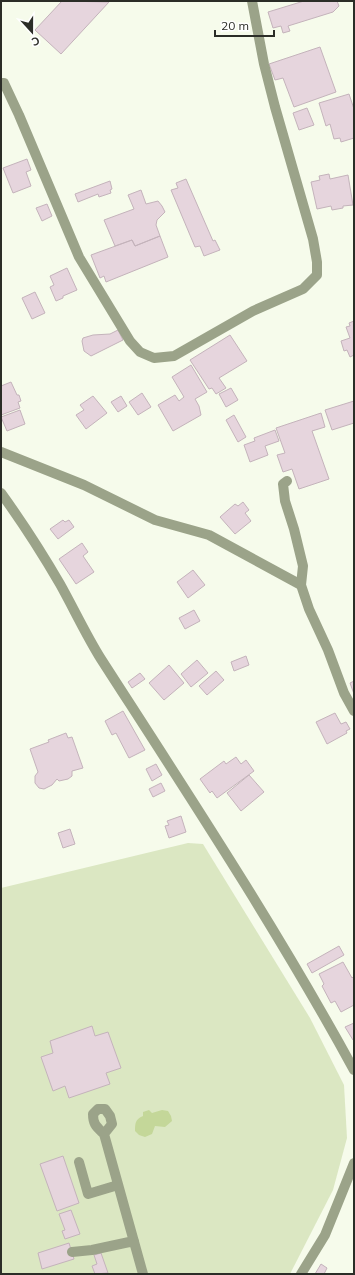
<svg xmlns="http://www.w3.org/2000/svg" width="355" height="1275" viewBox="0 0 355 1275" font-family="Mulish,sans-serif">
  <style>
    .green { fill: #dbe7c2 }
    .water { fill: #c4d799 }
    .building { fill: #e6d5dd; stroke: #c4b3bb }
    .lines { fill: none; stroke-linecap: round; stroke-linejoin: round }
    .service { stroke: #9ba389; stroke-width: 10 }
    .minor { stroke: #9ba389; stroke-width: 10 }
  </style>
  <rect width="100%" height="100%" fill="#f6fbeb"/>
  <!-- green -->
  <path class="green" d="M188,843L203,844L310,1018L344,1085L347,1138L333,1190L290,1274H1V888Z"/>
  <!-- water -->
  <path class="water" d="M149,1110L152,1113L162,1110L168,1111L171,1116L172,1121L165,1127L155,1126L152,1134L145,1137L139,1135L135,1131C135,1124 135,1119 143,1116V1112Z"/>
  <!-- building -->
  <path class="building" d="M62,1L109,2L61,54L35,30Z
    M304,1H337L339,6L333,12L288,26L290,31L283,33L281,26L273,28L268,12Z
    M320,47L336,92L294,107L283,78L275,80L269,64Z
    M349,94L354,109V138L341,142L340,138L334,139L330,124L326,126L319,103Z
    M307,108L314,125L299,130L293,113Z
    M27,159L31,170L26,172L31,186L13,193L3,168Z
    M329,174L330,179L348,175L353,205L343,206V208L332,210L331,206L317,209L311,182L320,180L319,176Z
    M186,179L213,241L215,240L220,250L204,256L200,246L195,247L171,190L178,188L176,183Z
    M110,181L112,189L110,190L111,193L99,197L98,194L78,202L75,194Z
    M141,190L146,204L158,201L162,206L165,212L157,220L156,225L160,236L135,246L132,240L115,246L104,220L134,209L128,195Z
    M47,204L52,216L42,221L36,208Z
    M160,236L168,257L106,282L104,276L100,278L91,255L132,240L135,246Z
    M67,268L77,290L63,296V298L56,301L50,287L54,285L50,276Z
    M35,292L45,313L32,319L22,298Z
    M354,321V355L350,357L347,350L344,351L341,341L350,338L346,327L350,326L349,323Z
    M118,330L123,340L91,356L84,351L82,341L83,338L93,335L110,334Z
    M230,335L247,361L219,378L226,388L216,394L212,388L209,389L190,360Z
    M191,365L207,392L195,399L199,406L201,415L173,431L158,405L175,395L179,401L184,397L172,377Z
    M11,382L17,395H19L21,401L18,402L20,408L1,415V386Z
    M231,388L238,400L226,407L219,394Z
    M142,393L151,407L138,415L129,402Z
    M93,396L107,413L86,429L76,415L84,410L80,405Z
    M121,396L127,406L118,412L111,402Z
    M354,401V423L332,430L325,410Z
    M20,410L25,424L7,431L1,417Z
    M321,413L325,427L312,431L329,479L299,489L292,469L283,472L277,455L285,453L276,428Z
    M234,415L246,437L238,442L226,420Z
    M275,430L279,441L265,446L268,455L250,462L244,445L255,441L254,438Z
    M243,502L249,510L245,513L251,521L235,534L220,517L235,504L238,506Z
    M63,520L65,522L69,520L74,527L58,539L50,529Z
    M82,543L88,552L83,556L94,572L76,584L59,559Z
    M193,570L205,585L188,598L177,582Z
    M194,610L200,621L185,629L179,618Z
    M246,656L249,665L234,671L231,662Z
    M197,660L208,673L191,687L181,674Z
    M169,665L184,683L164,700L149,683Z
    M216,671L224,680L207,695L199,686Z
    M140,673L145,679L132,688L128,682Z
    M354,681V694L350,683Z
    M123,711L145,750L129,758L116,733L112,735L105,721Z
    M335,713L341,724L346,722L350,729L346,731L347,733L327,744L316,722Z
    M66,733L68,738L72,737L83,768L72,771V776L68,779L59,781L57,779L52,785L44,789L39,788L35,783V776L38,772L30,749L49,742L48,740Z
    M236,757L241,764L246,760L254,771L217,798L212,791L210,793L200,779L224,761L226,764Z
    M156,764L162,775L152,781L146,769Z
    M249,775L264,792L241,811L227,793Z
    M161,783L165,791L153,797L149,789Z
    M181,816L186,832L169,838L165,826L169,825L167,821Z
    M70,829L75,844L63,848L58,833Z
    M339,946L344,955L312,973L307,964Z
    M343,962L352,978L354,976V1005L341,1012L335,1001L331,1003L322,986L324,984L319,974Z
    M354,1023V1039L353,1040L345,1027Z
    M92,1026L95,1036L108,1032L121,1068L106,1073L110,1084L69,1098L65,1086L53,1091L41,1057L53,1053L50,1041Z
    M63,1156L79,1203L57,1211L40,1164Z
    M71,1210L80,1234L65,1239L62,1231L65,1230L59,1214Z
    M69,1243L74,1259L42,1269L38,1253Z
    M101,1253L108,1273L95,1274L92,1266L97,1264L94,1255Z
    M321,1264L327,1268L324,1274H315Z"/>
  <g class="lines">
    <!-- service -->
    <path class="service" d="M104,1134L112,1124L110,1116L105,1109H98L93,1114C93,1125 97,1127 104,1134L143,1274
      M79,1162L88,1194L118,1185
      M72,1252L92,1250L134,1241"/>
    <!-- minor -->
    <path class="minor" d="M1,83H4L19,115L79,257L130,341L140,352L154,358L174,356L253,311L303,289L317,275V262L313,239L275,107L264,64L252,1
      M1,452L84,485L155,520L209,535L301,585L309,609L328,650L344,693L354,711
      M287,481L283,484L285,501L294,529L303,566L301,585
      M1,493C22,522 42,553 60,584C74,609 86,635 101,659C188,794 277,929 354,1070
      M301,1274L325,1235L354,1163"/>
  </g>
  <!-- border -->
  <rect width="355" height="1275" fill="none" stroke="#2b2d27" stroke-width="4"/>
  <!-- north arrow -->
  <g transform="translate(32 32) rotate(159)" stroke="#ffffff" stroke-width="3" paint-order="stroke">
  <path d="M0-3L7 15L0 10L-7 15Z" fill="#2b2d27"/>
  <text y="-6" font-size="11" font-weight="bold" text-anchor="middle" fill="#2b2d27">С</text>
  </g>
  <!-- scale -->
  <path d="M215 30v6h59v-6" fill="none" stroke="#2b2d27" stroke-width="2"/>
  <text x="221" y="30" font-size="12" fill="#2b2d27" stroke="#ffffff" stroke-width="3" paint-order="stroke">20 m</text>
</svg>
